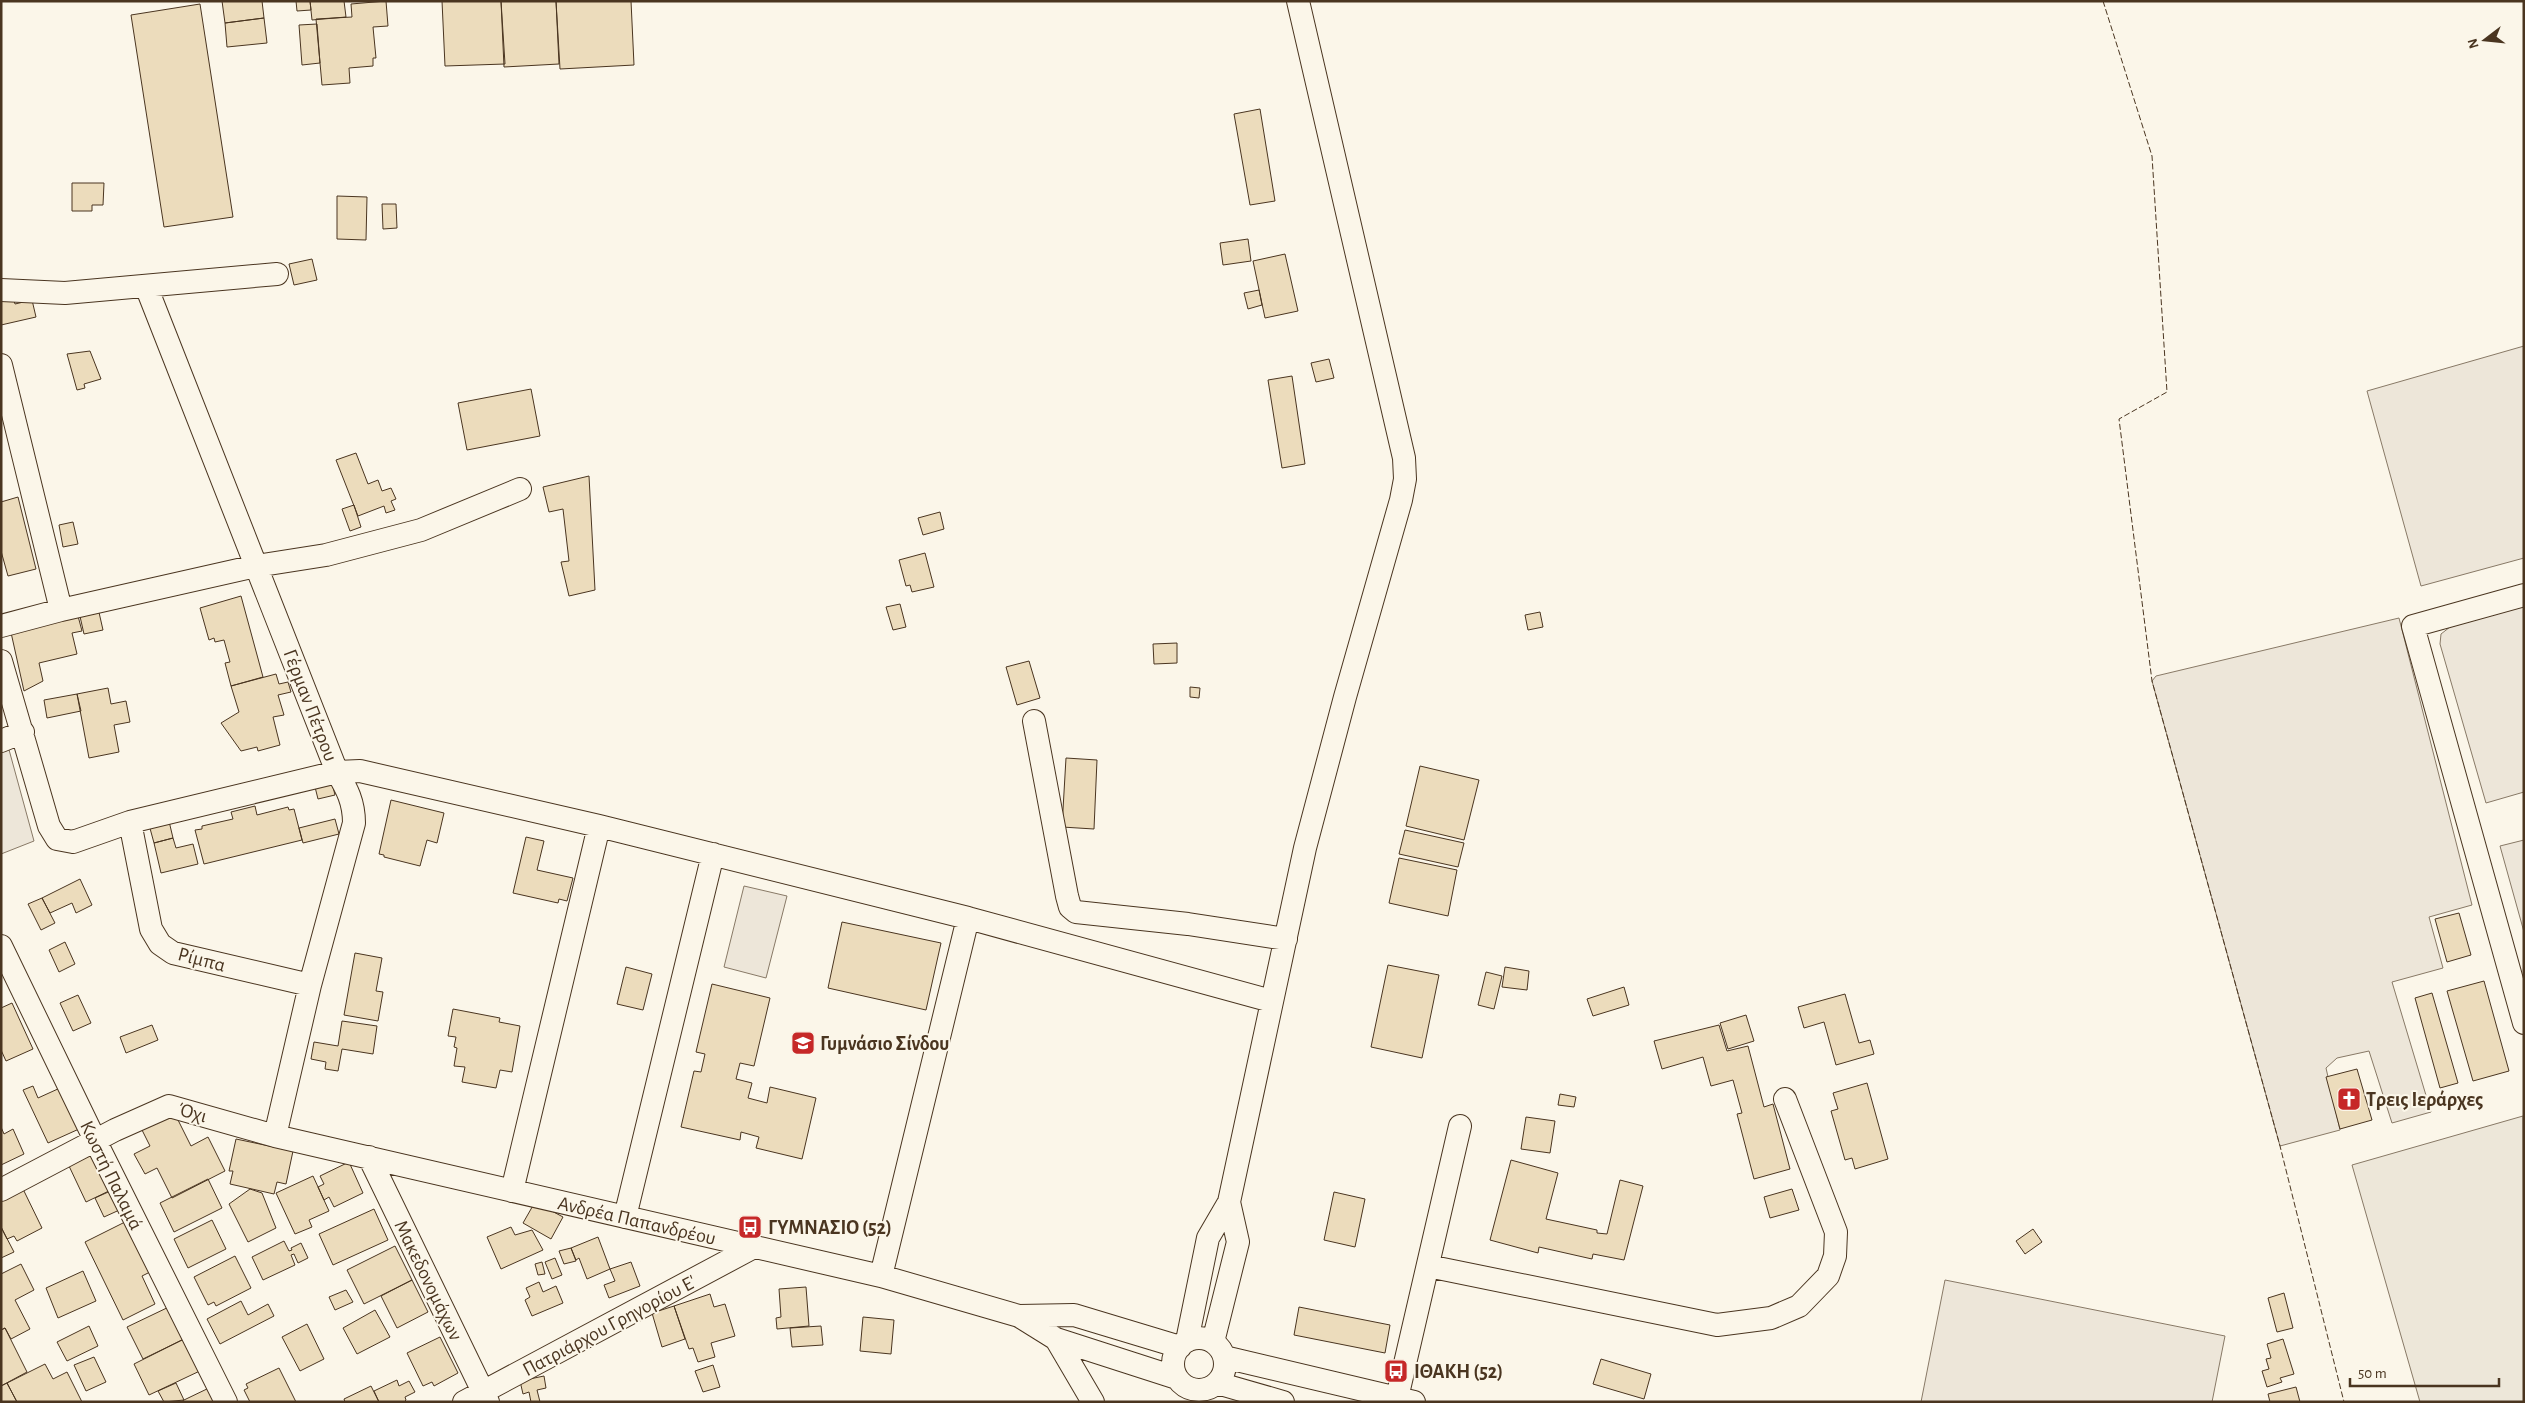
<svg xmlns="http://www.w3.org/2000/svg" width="2525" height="1403" viewBox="0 0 2525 1403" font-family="'Alegreya Sans',sans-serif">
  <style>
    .green { fill: #ede6d9; stroke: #887966 }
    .parking { fill: #ede7d9; stroke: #887966 }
    .building { fill: #ecdcbc; stroke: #4a3520 }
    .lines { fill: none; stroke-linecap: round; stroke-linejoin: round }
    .minor-casing { stroke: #4a3520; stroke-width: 24 }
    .minor { stroke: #fbf6e9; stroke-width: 22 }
    .fence { stroke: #4a3520; stroke-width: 1; stroke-dasharray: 6 2.5; stroke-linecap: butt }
    .labels { text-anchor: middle; stroke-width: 4; stroke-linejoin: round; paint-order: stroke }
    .street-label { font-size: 20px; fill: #4a3520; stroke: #fbf6e9 }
    .poi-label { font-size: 20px; font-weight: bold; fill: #4a3520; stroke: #fbf6e9; text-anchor: start }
  </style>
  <rect width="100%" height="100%" fill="#fbf6e9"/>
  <!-- green -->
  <path class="green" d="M2524,346V558L2421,586L2367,391Z
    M2524,606V792L2486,803L2440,644L2441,634L2450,627Z
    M2399,618L2472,905L2429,917L2443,968L2392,982L2431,1112L2392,1123L2369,1051L2337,1058L2326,1068L2340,1130L2280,1146L2152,681L2156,676Z
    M8,746L34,841L1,854V749Z
    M2524,840V932L2500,846Z
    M744,886L787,896L766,978L724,967Z
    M1945,1280L2225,1336L2212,1402H1921Z"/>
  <!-- parking -->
  <path class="parking" d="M2523,1116L2524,1402H2420L2352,1165Z"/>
  <!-- building -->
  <path class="building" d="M222,1H262L264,18L225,23Z
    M296,1H310L311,10L297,11Z
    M310,1H344L346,17L312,20Z
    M386,1L388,26L373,27L376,58H373V66L349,68L350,83L322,85L316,19L352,17L351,4Z
    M442,1H501L505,64L445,66Z
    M501,1H556L559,64L504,67Z
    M556,1H631L634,65L560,69Z
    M200,4L233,217L164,227L131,15Z
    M264,18L267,43L227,47L225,23Z
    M317,24L320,63L302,65L299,25Z
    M1260,109L1275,201L1250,205L1234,114Z
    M72,183H104L103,205H92V211H72Z
    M337,196L367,197L366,240L337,239Z
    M382,204H396L397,228L383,229Z
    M1248,239L1251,261L1223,265L1220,243Z
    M1285,254L1298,311L1265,318L1253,261Z
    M312,259L317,280L294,285L289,264Z
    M1259,290L1262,305L1248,309L1244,293Z
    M11,292L15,304L32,300L36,317L1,325V295Z
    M90,351L101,379L84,384L85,388L77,390L67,354Z
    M1329,359L1334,378L1316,382L1311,363Z
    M1292,376L1305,464L1282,468L1268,380Z
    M531,389L540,436L467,450L458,403Z
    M356,453L368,484L378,480L382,491L391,488L396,499L391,501L395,510L386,513L384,506L358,516L336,460Z
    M589,476L595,590L569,596L561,562L569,561L563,509L549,512L543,487Z
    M18,497L36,569L8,576L1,551V502Z
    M354,505L361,527L350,531L342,509Z
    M940,512L944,529L923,535L918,518Z
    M73,522L78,544L63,547L59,525Z
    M925,553L934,587L912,592L910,585L906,586L899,560Z
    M241,596L263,677L231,686L225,663L230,662L224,640L215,642L214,638L209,640L200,608Z
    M900,604L906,627L893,630L886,607Z
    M98,608L103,630L84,634L79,612Z
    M1540,612L1543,627L1528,630L1525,615Z
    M78,616L82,631L72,633L77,654L39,663L43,681L24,691L10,628Z
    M1177,643V663L1154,664L1153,644Z
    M1029,661L1040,698L1017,705L1006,667Z
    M276,674L279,684L288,682L291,692L278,695L284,715L273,717L280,745L258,751L257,747L241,751L221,723L239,712L231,686Z
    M1190,687L1200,688L1199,698L1190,697Z
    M108,688L111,704L126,701L130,722L114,725L119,752L89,758L77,694Z
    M77,694L81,711L47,718L44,700Z
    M1066,758L1097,760L1094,829L1062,827Z
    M1420,766L1479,780L1464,840L1406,826Z
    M331,779L335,795L318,799L314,783Z
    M391,800L444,813L437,843L427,840L420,866L384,857V855L379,854Z
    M255,806L257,815L288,807L289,810L294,809L302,840L204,864L195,830L202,829V826L233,819L231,812Z
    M168,817L173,838L154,843L148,821Z
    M335,819L339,834L303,843L299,828Z
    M1405,830L1464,843L1458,867L1399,854Z
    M526,837L544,841L537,870L573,878L567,901L559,899L558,903L513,893Z
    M173,838L176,848L193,844L198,864L161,873L154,843Z
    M1399,858L1457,870L1448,916L1389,903Z
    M80,879L92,905L76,913L72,903L50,913L42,898Z
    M42,898L55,923L41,930L28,904Z
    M2459,913L2471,955L2447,962L2435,919Z
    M842,922L941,943L926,1010L828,988Z
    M65,942L75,964L59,972L49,950Z
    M355,953L382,958L376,991L383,992L378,1021L344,1015Z
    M1388,965L1439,975L1422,1058L1371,1047Z
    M626,967L652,974L643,1010L617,1004Z
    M1505,967L1529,971L1527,990L1502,987Z
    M1486,972L1502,976L1494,1009L1478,1005Z
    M2484,981L2509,1071L2473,1081L2447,991Z
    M712,984L770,998L754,1066L740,1063L736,1079L752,1083L748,1098L767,1103L770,1087L816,1098L802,1159L756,1148L759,1137L741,1132L740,1140L681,1127L694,1071L701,1072L705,1054L696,1052Z
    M1624,987L1629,1005L1593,1016L1587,999Z
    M2432,993L2458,1083L2440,1088L2415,998Z
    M1845,994L1859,1043L1870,1040L1874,1054L1836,1065L1824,1022L1804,1028L1798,1007Z
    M78,995L91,1023L73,1031L60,1003Z
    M12,1003L33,1049L6,1061L1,1050V1008Z
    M453,1009L500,1018L499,1022L520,1026L512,1072L500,1070L496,1088L462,1082L465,1067L454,1066L457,1048L454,1047L456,1037L448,1036Z
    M1746,1015L1754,1041L1728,1049L1720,1023Z
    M342,1021L377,1026L373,1054L342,1049L338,1071L325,1069L326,1062L311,1059L314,1042L338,1046Z
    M152,1025L158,1040L126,1053L120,1037Z
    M1719,1025L1727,1051L1748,1046L1764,1107L1773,1104L1790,1169L1754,1179L1737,1114L1742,1113L1733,1080L1711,1086L1703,1057L1662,1069L1654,1041Z
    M2357,1069L2372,1120L2340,1129L2326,1077Z
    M1867,1083L1888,1159L1855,1169L1852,1158L1845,1160L1831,1111L1838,1109L1833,1093Z
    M33,1086L38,1098L60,1088L79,1129L48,1143L23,1090Z
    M1560,1094L1576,1097L1574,1107L1558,1105Z
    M174,1112L191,1146L208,1137L225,1171L172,1198L157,1168L145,1174L134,1154L150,1146L141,1128Z
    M1526,1117L1555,1121L1550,1153L1521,1149Z
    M1,1127L4,1134L13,1129L24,1154L1,1165Z
    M236,1139L293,1151L286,1184L277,1182L274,1194L230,1184L233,1171H229Z
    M96,1153L113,1189L86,1202L69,1166Z
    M1511,1160L1558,1173L1546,1219L1597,1230V1233L1607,1234L1620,1180L1643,1186L1624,1260L1593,1254L1592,1259L1539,1247L1538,1253L1490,1240Z
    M349,1162L363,1193L334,1207L329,1197L324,1200L318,1187L324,1184L320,1176Z
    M313,1176L329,1211L309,1220L312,1227L295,1234L276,1193Z
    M208,1179L222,1208L174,1232L160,1203Z
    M117,1188L126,1207L104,1217L95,1198Z
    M23,1189L42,1228L17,1241L14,1236L7,1239L1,1227V1200Z
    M250,1189L262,1193L276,1228L248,1242L229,1204Z
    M1792,1189L1799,1210L1770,1218L1764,1197Z
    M1334,1192L1365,1199L1355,1247L1324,1240Z
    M535,1202L563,1217L551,1239L523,1223Z
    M374,1209L388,1240L333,1265L319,1234Z
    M212,1220L226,1249L188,1268L174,1239Z
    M127,1221L152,1271L142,1276L155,1304L123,1320L85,1242Z
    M1,1227L14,1252L1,1258Z
    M511,1227L515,1235L532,1230L543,1250L501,1269L487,1237Z
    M2033,1229L2042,1242L2025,1254L2016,1241Z
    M598,1237L610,1269L587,1279L579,1258L576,1260L571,1248Z
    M284,1241L289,1251L292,1250L291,1248L301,1243L308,1258L298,1263L294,1254L291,1255L295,1265L263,1280L252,1257Z
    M395,1246L412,1280L364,1304L347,1270Z
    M571,1248L576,1261L564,1264L559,1251Z
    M235,1256L251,1288L216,1306L214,1302L208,1305L194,1277Z
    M555,1258L562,1275L552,1279L545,1262Z
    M542,1262L545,1274L538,1275L535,1264Z
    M631,1262L640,1286L609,1298L604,1285L615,1281L610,1269Z
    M21,1264L34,1290L15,1300L30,1329L11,1339L5,1328L1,1330V1274Z
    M83,1271L96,1301L58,1318L46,1288Z
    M412,1280L428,1312L397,1328L381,1296Z
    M539,1282L543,1292L556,1286L563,1303L532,1316L525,1300L530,1297L526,1288Z
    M806,1287L809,1326L777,1329L776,1318L781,1317L779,1289Z
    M346,1290L353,1302L335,1310L329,1297Z
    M2284,1293L2293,1328L2277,1332L2268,1298Z
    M710,1294L714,1307L725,1304L735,1336L711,1343L715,1357L698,1362L693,1348L689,1349L674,1306Z
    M241,1301L248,1315L268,1304L274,1316L220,1344L207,1319Z
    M173,1305L188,1337L143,1359L127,1327Z
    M674,1306L685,1339L662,1347L652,1313Z
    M1299,1307L1390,1325L1385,1353L1294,1335Z
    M375,1310L390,1337L357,1354L343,1328Z
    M863,1317L894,1320L891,1354L860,1351Z
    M307,1324L324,1359L300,1371L282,1337Z
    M89,1326L98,1346L67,1361L57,1342Z
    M821,1326L823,1345L792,1347L790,1328Z
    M5,1328L27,1372L1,1386V1330Z
    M188,1337L204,1369L149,1395L134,1364Z
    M440,1337L458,1373L434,1386L432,1382L423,1386L407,1353Z
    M2283,1339L2294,1374L2280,1378L2282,1382L2267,1387L2262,1371L2269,1369L2266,1359L2271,1358L2267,1344Z
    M94,1357L106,1382L86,1391L74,1365Z
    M1601,1359L1651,1374L1644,1399L1593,1384Z
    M45,1364L53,1379L67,1372L82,1402H17L7,1383Z
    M713,1365L720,1387L703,1392L695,1371Z
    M279,1368L296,1402H250L244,1390L248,1388L246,1384Z
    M544,1376L546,1388L537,1390L540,1402H531L529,1392L523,1394L520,1381Z
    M397,1380L399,1386L409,1381L415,1392L405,1397L406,1400L404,1402H379L374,1391Z
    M7,1383L17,1402H1V1386Z
    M176,1383L184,1400L164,1402L158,1391Z
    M371,1386L379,1402H345L344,1399Z
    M211,1387L218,1402H181L184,1400Z
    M2296,1387L2300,1402H2270L2268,1394Z"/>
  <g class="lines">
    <!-- minor casing -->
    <g class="minor-casing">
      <path id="minor" d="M146,286L337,772C347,789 354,802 354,823L310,985L275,1136
        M1,290L65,293L277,274
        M1,365L61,610
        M2524,595L2413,626L2524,1023
        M1,626L61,610L256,566L326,555L421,530L520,489
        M1,661L49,826L57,839L73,842L130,822L337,772L360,771L599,826L968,918L1271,1001
        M1034,721L1067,896L1070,907L1076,912L1188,924L1286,939
        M1,741L23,732
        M130,822L151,929L160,944L173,953L310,985
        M1,946L95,1140L226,1402
        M369,1157L488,1402
        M1,1190L115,1130L169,1106L275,1136L881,1276L1019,1316L1056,1339L1177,1378
        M512,1191L599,826
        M625,1217L713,854
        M1428,1266L1717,1325L1771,1318L1799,1306L1828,1276L1835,1256L1836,1232L1785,1099
        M881,1276L968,918
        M1019,1316L1074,1315L1180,1347
        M1173 1364a26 26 0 1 1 52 0a26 26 0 1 1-52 0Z
        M1056,1339L1093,1402
        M1187,1341L1208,1238L1229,1202L1305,848L1345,697L1401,500L1405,479L1404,458L1298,1
        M1213,1342L1238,1242L1229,1202
        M1224,1357L1414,1402
        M1217,1383L1283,1402
        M1397,1398L1460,1126
        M464,1402L754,1247"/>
    </g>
    <!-- minor -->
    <use href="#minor" class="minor"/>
    <!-- fence -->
    <path class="fence" d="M2103,1L2152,156L2167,392L2119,419L2152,681L2280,1146L2344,1402"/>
  </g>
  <!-- icons -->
  <defs>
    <g id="school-square" transform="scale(1.25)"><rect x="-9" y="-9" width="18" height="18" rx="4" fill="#c62828" stroke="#fbf6e9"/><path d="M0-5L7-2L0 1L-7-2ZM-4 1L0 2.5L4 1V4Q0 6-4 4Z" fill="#fff"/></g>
    <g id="church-square" transform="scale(1.25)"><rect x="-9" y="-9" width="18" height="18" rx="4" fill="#c62828" stroke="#fbf6e9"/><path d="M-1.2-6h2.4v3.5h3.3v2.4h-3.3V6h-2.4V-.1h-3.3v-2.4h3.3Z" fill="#fff"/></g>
    <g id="bus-square" transform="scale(1.25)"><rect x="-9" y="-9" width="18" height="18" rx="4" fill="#c62828" stroke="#fbf6e9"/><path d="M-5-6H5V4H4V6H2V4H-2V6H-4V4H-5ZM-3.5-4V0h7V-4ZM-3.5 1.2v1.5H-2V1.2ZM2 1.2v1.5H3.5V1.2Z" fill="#fff"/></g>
  </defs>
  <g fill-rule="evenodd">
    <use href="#school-square" x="803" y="1043"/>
    <use href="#church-square" x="2349" y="1099"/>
    <use href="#bus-square" x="750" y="1227"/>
    <use href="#bus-square" x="1396" y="1371"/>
  </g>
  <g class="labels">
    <!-- street labels -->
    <g class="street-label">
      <text transform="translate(311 705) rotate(69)" y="7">Γέρμαν Πέτρου</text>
      <text transform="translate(202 959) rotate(15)" y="7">Ρίμπα</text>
      <text transform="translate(193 1112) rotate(15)" y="7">Όχι</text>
      <text transform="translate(112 1175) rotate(64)" y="7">Κωστή Παλαμά</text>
      <text transform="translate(637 1220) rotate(13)" y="7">Ανδρέα Παπανδρέου</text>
      <text transform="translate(429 1280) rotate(64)" y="7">Μακεδονομάχων</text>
      <text transform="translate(609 1325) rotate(-28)" y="7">Πατριάρχου Γρηγορίου Ε'</text>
    </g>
    <!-- poi labels -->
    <g class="poi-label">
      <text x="820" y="1050">Γυμνάσιο Σίνδου</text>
      <text x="2366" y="1106">Τρεις Ιεράρχες</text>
      <text x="768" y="1234">ΓΥΜΝΑΣΙΟ (52)</text>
      <text x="1414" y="1378">ΙΘΑΚΗ (52)</text>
    </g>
  </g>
  <!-- border -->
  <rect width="2525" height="1403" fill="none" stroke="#4a3520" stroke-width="5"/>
  <!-- north arrow -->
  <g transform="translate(2485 40) rotate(254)" stroke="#fbf6e9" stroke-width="4" paint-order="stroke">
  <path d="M0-4L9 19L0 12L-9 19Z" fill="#4a3520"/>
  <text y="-8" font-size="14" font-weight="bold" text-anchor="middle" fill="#4a3520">N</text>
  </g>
  <!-- scale -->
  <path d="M2350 1378v8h149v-8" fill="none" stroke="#4a3520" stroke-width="2.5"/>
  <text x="2358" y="1378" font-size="15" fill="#4a3520" stroke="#fbf6e9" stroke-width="4" paint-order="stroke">50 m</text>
</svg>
